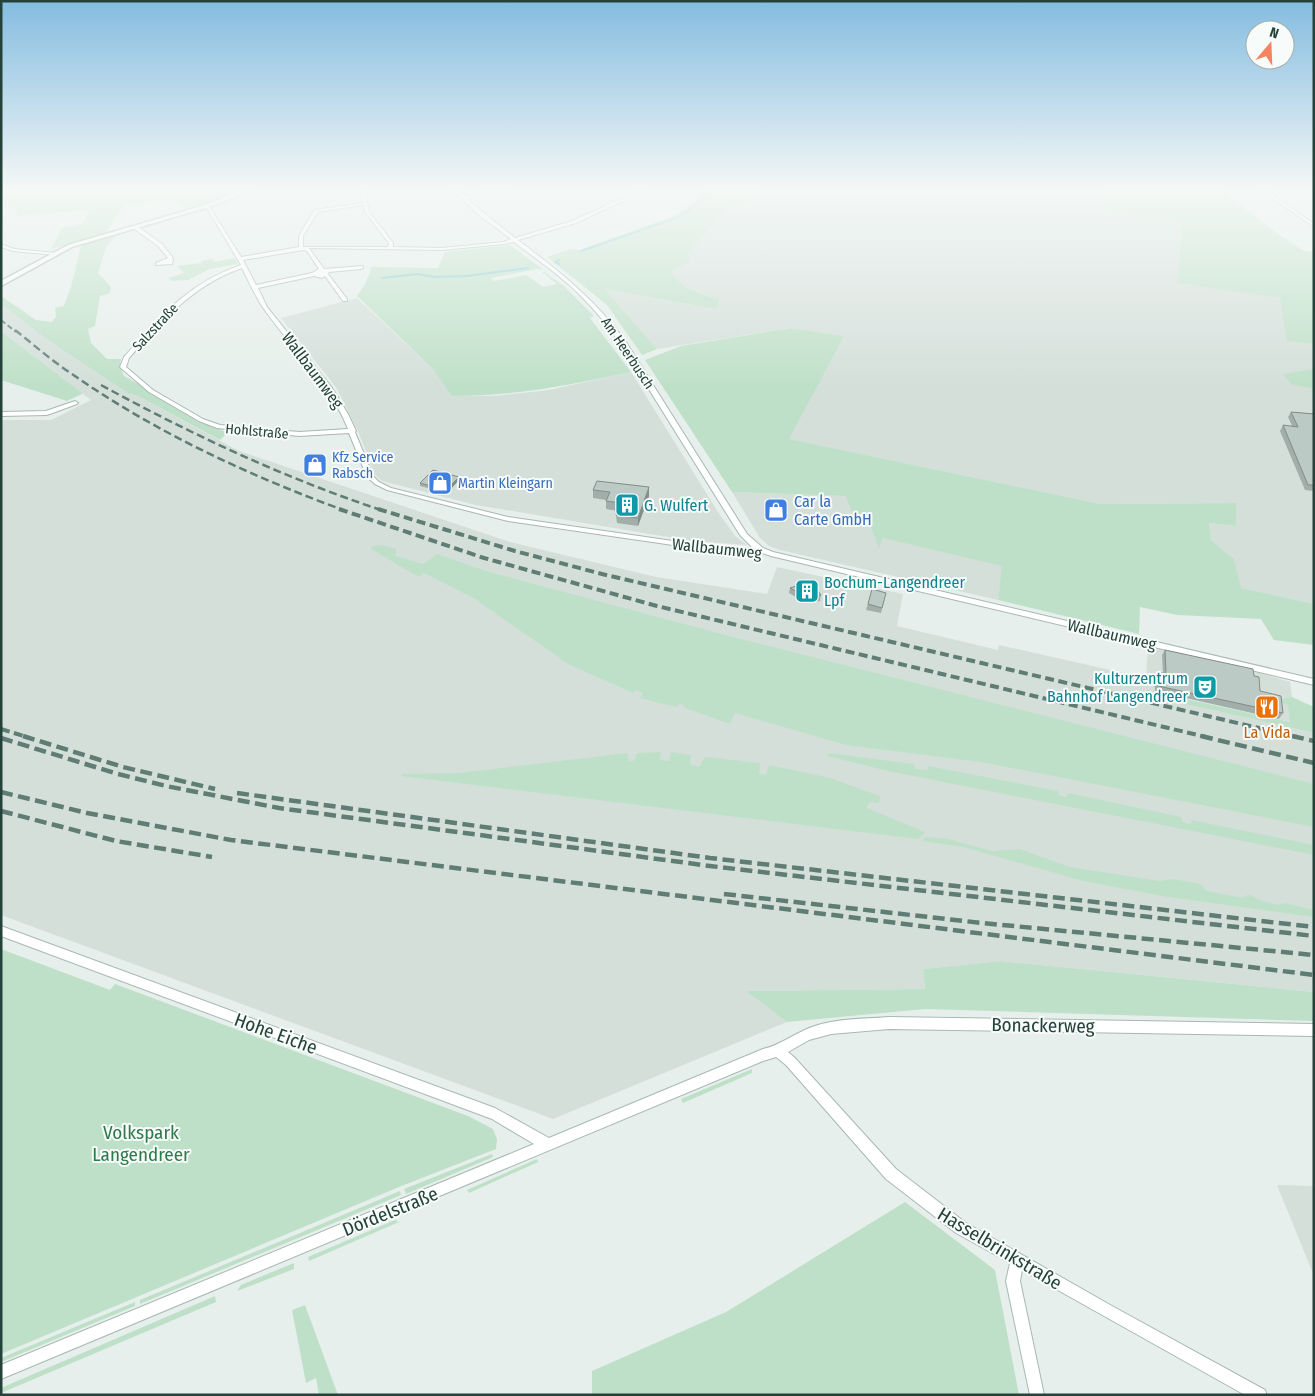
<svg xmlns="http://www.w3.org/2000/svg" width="1315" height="1396" viewBox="0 0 1315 1396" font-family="'Fira Sans Condensed',sans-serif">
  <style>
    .built { fill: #d4dfda }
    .green { fill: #bfe0c8 }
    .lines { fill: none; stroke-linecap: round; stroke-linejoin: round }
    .stream { stroke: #8ec9d4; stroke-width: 2 }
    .minor-casing { stroke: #a8b8b2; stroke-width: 2 }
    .tertiary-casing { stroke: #a8b8b2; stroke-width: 3 }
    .minor { fill: #fff; fill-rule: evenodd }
    .tertiary { fill: #fff; fill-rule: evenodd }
    .rail-far3 { stroke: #5f7d75; stroke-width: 2; stroke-dasharray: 5.5 3; stroke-linecap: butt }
    .rail-far2 { stroke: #5f7d75; stroke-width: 2.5; stroke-dasharray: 8 4; stroke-linecap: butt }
    .rail-far1 { stroke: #5f7d75; stroke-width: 4; stroke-dasharray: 9 4.5; stroke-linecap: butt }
    .rail { stroke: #5f7d75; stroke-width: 4.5; stroke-dasharray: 12 5.5; stroke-linecap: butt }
    .wall { fill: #a1aea9 }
    .shaded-wall { fill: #838d89 }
    .building { fill: #bbcac4; stroke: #838d89 }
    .labels { text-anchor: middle; stroke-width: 4; stroke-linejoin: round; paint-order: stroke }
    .far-street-label { font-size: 14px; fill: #24423a; stroke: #f7fbf9 }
    .far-shop-label { font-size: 14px; fill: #366cbe; stroke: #f7fbf9; text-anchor: start }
    .street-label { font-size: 16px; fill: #24423a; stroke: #f7fbf9 }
    .shop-label { font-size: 16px; fill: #366cbe; stroke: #f7fbf9; text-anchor: start }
    .culture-label { font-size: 16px; fill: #0d838f; stroke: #f7fbf9; text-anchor: start }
    .food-label { font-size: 16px; fill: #c56008; stroke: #f7fbf9 }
    .near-street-label { font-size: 19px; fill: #24423a; stroke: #f7fbf9 }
    .near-park-label { font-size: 19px; fill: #2d7a4b; stroke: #f7fbf9 }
  </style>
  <rect width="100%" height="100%" fill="#e6efeb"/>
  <!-- built -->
  <path class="built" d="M742,191H1187L1314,282V604L1240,588L1234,559L1211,540L1209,523L1235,526V503L1101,504L788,439L843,336L791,328L657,349L603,289L716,309L720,299L689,290L677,282L672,273L674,268Z
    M357,298L433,369L453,396H493L549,390L631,372L718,512L735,536L747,545L692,541L476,505L382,481L375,475L358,431L336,387L281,318Z
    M1,304L46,339L129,394L136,395L239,451L510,542L656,577L767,594L777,567L903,594L897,626L998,650L999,645L1146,678L1148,646L1250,670L1290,682L1292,697H1282L1288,704L1291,722L1155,691L1145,695L1314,733V992L1001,961L923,969L925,989L747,991L787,1022L553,1119L1,915V420H51L91,400L1,331Z
    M732,492L845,496L858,525H870L879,548L883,538L879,520L1003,566L998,600L780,550L769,546L760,538Z
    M1277,1185L1314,1186V1276Z"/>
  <!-- green -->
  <path class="green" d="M1,191H228L229,198L187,209L171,200L124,205L105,234L51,249L62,228L84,223L89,210L18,216L14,207L1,205Z
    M707,191H757L743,205L729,207L687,254L690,257L688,263L674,268L672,273C681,290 702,294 720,299L716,309L604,289L657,349L642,355L607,305L547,257L571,249L579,250L676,215Z
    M1110,191H1222L1281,236L1304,251L1314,252V344L1287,341L1280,298L1177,283C1179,262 1183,242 1181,221L1116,215L1108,210Z
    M116,235L106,247L98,273L111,287L110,293L100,296L95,326L88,329L91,343L107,359H121L120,366L124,376L227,433L220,440L136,395L129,394L46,339L1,304V296L36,320L52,322L56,317L55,308L64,306L71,287L81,246Z
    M510,245L544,270L537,269L491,278L494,281L526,275L543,287L557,284L542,272H545L565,287L594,316L590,318L631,372C570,385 515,396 452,396L433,369L357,296L364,286L372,267L438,268L445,252Z
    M235,258L238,264L210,269L188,280L172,281L168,278L184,273L177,266L202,263L201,261L212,259L214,262Z
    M791,328L844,336L789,439L1101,504L1236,503V526L1209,523L1211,540L1234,559L1241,588L1314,604V645L1274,640L1261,619L1177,615L1140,607L1139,634L998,600L1002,566L883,538L879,549L870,525H858L845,496L732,492L645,360L681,346Z
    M1,331L82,393V394L67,401L1,380Z
    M1314,369V389L1291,384L1283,374Z
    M382,545L396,549V556L423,564L437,554L486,571L729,636L1314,784V827L981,762L846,745L735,713L730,724L685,708L683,705L679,704L676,707L640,698L643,693L636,690L633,693L568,664L475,599L424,573L419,577L371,549L372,546Z
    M1146,690L1290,722L1288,705L1280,702L1279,698L1292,697L1314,707V733L1145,695Z
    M661,752L660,760L669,761L671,752L691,755L690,764L699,767L705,757L760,763L759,774L766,775L769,765L830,778L880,796L879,803L869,802L867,808L925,832L918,839L401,776L402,774L460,773L627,753L629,762L635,760L637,753Z
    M828,753L914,764L915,769L927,770L928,766L1058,791L1059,795L1066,797L1068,793L1181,817L1183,822L1191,824L1192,820L1314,845V855L888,771L827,756Z
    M925,837L948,839L992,851L1020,849L1070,867L1159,881L1174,879L1201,884L1207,891L1243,898L1249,894L1259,900L1279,905L1285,903L1314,910V917L1168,897L1083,881L964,847L922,841Z
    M1,949L110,990L115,984L468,1116L493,1129L497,1139L496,1149L399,1187L1,1354Z
    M1001,961L1314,992V1021L925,1009L787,1022L746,991L925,989L923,969Z
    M752,1069V1073L683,1103L681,1099Z
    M492,1154L493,1157L406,1194L404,1189Z
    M537,1159L538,1162L469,1193L467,1190Z
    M400,1191L401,1195L140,1304V1300Z
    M905,1202L995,1270L1019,1395H592V1371L726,1312Z
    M395,1220L399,1222L309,1261L308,1257Z
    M294,1263V1269L237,1291L241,1285Z
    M215,1296L216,1302L1,1393V1388Z
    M135,1302V1306L1,1362V1358Z
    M305,1305L338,1395H319L316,1378L306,1383L292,1310Z"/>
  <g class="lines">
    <!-- stream -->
    <path class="stream" d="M581,251L679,217L714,191
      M559,260L555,262L559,264
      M382,278L418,274L435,277L467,276L528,268"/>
    <!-- minor casing -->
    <g class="minor-casing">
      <path id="minor" d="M361,191H365L369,212L393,243V247L442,248L504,242L511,239L480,216L454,191H459L464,196L494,191H505L467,199L515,238L572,221L638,191H644L576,223L518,240C560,272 595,299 626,342L747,534L763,548L773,552L1314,679V685L771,556L759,552L728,553L508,521L387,490L375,484L367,477L349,433L299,436L217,428L199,421L149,392L121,368L120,367L124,357C160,317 188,283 241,265L205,205L209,206L241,257L299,247V236L314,210L363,203ZM363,205L365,212L389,243L388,247H303V236L318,212ZM514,242C536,259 560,275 580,295C595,310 608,326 620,343L740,535L753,548L728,549L508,517L391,488L379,482L373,476L355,432L356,431L348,414L332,388L267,307L258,288L314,276L322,278L325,276L343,301H347V299L328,274L329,272L361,269L363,268V266L324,269L309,248L442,250L504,244ZM303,250L307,251L319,269L312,273L256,285L243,260ZM242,268C249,282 255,296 264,309C292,349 330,383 348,429L299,432L220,425L203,419L153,390L126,367L129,358C163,321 192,285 242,268Z
        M1262,191H1267L1314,224V227Z
        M133,226H137L162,244L173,258L172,264L156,265V263L168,258L158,246L133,228Z
        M1,244L14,249L56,253L58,254L56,255L13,251L1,247Z
        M75,401L78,403L77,404L47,415L1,416V412L46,411Z
        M1,926L495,1108L549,1138L763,1049C781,1045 795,1033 812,1027C837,1018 863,1019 889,1017L1314,1024V1036L889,1029L831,1034L809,1040L788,1052L794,1057L896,1169L966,1223L1112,1306L1265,1390L1267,1395H1245L1022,1270L1020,1281L1044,1395H1030L1006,1281L1010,1263L956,1233L886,1179L786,1065L776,1057L763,1061L1,1379V1365L534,1144L492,1119L1,936Z"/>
    </g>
    <!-- tertiary casing -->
    <g class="tertiary-casing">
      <path id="tertiary" d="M242,191H251L209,207L72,247L1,286V281L68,245L205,205Z"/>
    </g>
    <!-- minor -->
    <use href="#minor" class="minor"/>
    <!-- tertiary -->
    <use href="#tertiary" class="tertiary"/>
    <!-- rail-far3 -->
    <path class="rail-far3" d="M1,320L16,332"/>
    <!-- rail-far2 -->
    <path class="rail-far2" d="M15,330C34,345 52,361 72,374C155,432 248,475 343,510
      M101,385C193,435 282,477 381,510"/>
    <!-- rail-far1 -->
    <path class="rail-far1" d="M339,509L484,558L657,606L1206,737
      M378,509L515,551L602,574L1297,737
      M1,729L27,737"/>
    <!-- rail -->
    <path class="rail" d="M23,736L123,767L215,789
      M1201,736L1314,763
      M1292,736L1314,741
      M1,738L118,774L166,786L279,808L710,866L1314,936
      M1,792L87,813L231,840L1314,975
      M237,793L710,858L1314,927
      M1,811L116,841L212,857
      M724,894L982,923L1314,955"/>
  </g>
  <!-- wall -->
  <path class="wall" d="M1291,412L1314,414V491L1305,490L1280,431L1283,425L1292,426L1288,417Z
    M459,480L447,493L420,486V483Z
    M593,490L649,496L638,526L617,523L616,515L618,511L606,509V500L593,498Z
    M800,585L821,595L820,601L811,602L803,601L789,593L790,588Z
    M872,589L886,593L881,613L866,610Z
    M1165,650L1254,676L1260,691L1283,713L1279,719L1155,691L1154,677L1158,672L1163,673L1162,655Z"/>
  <!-- shaded-wall -->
  <path class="shaded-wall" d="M459,477V480L447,493L446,490Z
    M649,487V496L638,526V518Z"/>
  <!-- building -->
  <path class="building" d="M1291,412L1314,414V485H1308L1283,425L1298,427Z
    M433,470L459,477L446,490L420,483Z
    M597,481L649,487L638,518L616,515L621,503L606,501L610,492L593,490Z
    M810,580L821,595L812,596L804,595L790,588L800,585L801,583L808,584Z
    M872,589L886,593L882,608L868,604Z
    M1165,650L1253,669L1254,676L1259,677L1260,691L1281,696L1283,713L1158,686V672L1166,674Z"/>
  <!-- sky -->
  <linearGradient id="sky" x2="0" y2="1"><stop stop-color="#84bce0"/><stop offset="0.49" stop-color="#f4f8f6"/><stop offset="1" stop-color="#f4f8f6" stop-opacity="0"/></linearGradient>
  <rect width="1315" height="387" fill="url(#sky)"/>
  <!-- icons -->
  <defs>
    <g id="shop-square" transform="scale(1.25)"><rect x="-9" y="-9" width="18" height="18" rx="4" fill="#3f7fe0" stroke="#f7fbf9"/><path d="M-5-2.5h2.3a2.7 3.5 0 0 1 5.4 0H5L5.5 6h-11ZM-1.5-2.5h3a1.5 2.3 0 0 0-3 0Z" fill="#fff"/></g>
    <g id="building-square" transform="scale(1.25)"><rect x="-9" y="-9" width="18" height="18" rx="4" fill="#0f9aa8" stroke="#f7fbf9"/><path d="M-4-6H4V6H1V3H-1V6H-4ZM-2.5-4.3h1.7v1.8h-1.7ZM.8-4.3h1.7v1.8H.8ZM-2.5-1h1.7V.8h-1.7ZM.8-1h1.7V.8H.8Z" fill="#fff"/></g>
    <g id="theatre-square" transform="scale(1.25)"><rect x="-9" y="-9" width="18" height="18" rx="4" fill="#0f9aa8" stroke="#f7fbf9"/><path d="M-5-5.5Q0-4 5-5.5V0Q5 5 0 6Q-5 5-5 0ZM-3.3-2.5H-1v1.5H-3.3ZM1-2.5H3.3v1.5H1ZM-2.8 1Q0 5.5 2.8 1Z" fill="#fff"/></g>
    <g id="restaurant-square" transform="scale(1.25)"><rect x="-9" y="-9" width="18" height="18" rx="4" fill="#e8710a" stroke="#f7fbf9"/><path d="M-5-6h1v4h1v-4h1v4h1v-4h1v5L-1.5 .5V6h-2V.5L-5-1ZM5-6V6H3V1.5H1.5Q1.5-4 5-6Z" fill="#fff"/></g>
  </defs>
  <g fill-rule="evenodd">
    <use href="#shop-square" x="315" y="465"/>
    <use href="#shop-square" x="440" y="483"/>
    <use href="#building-square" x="627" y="505"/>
    <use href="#shop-square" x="776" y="510"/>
    <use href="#building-square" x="807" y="591"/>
    <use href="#theatre-square" x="1205" y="687"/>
    <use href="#restaurant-square" x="1267" y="707"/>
  </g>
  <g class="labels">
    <!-- far-street labels -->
    <g class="far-street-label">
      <text transform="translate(155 327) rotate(-47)" y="5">Salzstraße</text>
      <text transform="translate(628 353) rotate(56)" y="5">Am Heerbusch</text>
      <text transform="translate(257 431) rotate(5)" y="5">Hohlstraße</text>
    </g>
    <!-- far-shop labels -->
    <g class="far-shop-label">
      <text x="332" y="462">Kfz Service<tspan x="332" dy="16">Rabsch</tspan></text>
      <text x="458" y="488">Martin Kleingarn</text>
    </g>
    <!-- street labels -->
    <g class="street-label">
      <text transform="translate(313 370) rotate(53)" y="6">Wallbaumweg</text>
      <text transform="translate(717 548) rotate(6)" y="6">Wallbaumweg</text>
      <text transform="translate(1112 634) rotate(13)" y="6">Wallbaumweg</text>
    </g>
    <!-- shop labels -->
    <g class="shop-label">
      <text x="794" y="507">Car la<tspan x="794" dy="18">Carte GmbH</tspan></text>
    </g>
    <!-- culture labels -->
    <g class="culture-label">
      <text x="644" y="511">G. Wulfert</text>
      <text x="824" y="588">Bochum-Langendreer<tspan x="824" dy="18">Lpf</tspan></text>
      <text x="1188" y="684" text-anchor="end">Kulturzentrum<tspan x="1188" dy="18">Bahnhof Langendreer</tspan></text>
    </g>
    <!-- food labels -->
    <g class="food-label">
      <text x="1267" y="738">La Vida</text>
    </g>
    <!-- near-street labels -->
    <g class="near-street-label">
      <text transform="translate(1043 1025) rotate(1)" y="7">Bonackerweg</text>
      <text transform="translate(276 1033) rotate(20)" y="7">Hohe Eiche</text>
      <text transform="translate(390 1211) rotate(-22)" y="7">Dördelstraße</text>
      <text transform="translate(1000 1248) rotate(31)" y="7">Hasselbrinkstraße</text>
    </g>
    <!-- near-park labels -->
    <g class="near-park-label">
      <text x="141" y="1139">Volkspark<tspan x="141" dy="22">Langendreer</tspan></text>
    </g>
  </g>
  <!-- border -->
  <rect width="1315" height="1396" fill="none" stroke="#24423a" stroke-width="5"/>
  <!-- north arrow -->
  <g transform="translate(1270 45) rotate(19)"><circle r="24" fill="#f7fbf9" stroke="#a3b1ad"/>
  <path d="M0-4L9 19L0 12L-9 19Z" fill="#f4845f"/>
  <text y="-8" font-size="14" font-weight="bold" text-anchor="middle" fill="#24423a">N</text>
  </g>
</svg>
